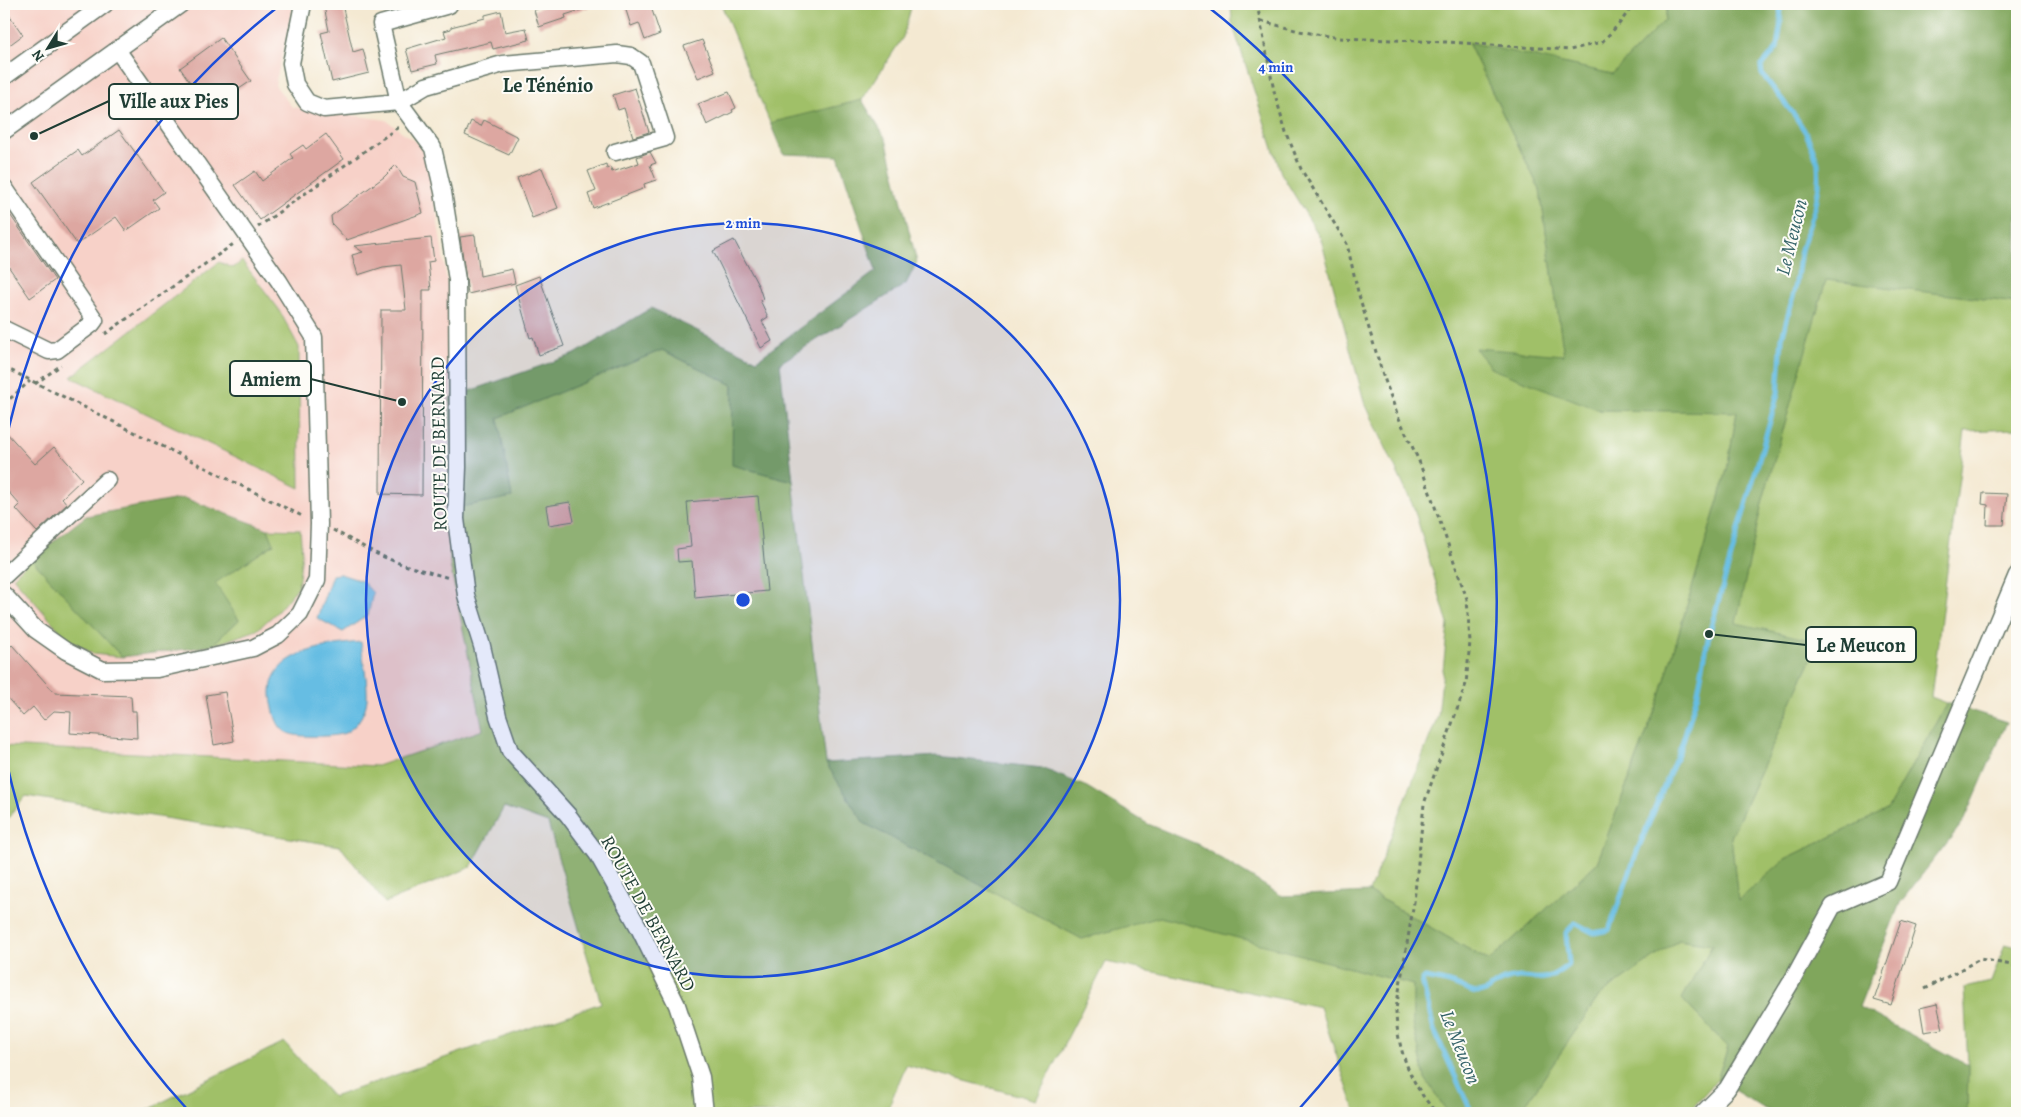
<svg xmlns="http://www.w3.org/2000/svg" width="2021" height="1117" viewBox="0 0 2021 1117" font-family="Alegreya,serif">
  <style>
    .built { fill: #f7d1c8 }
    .green { fill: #a0c068; stroke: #607e4e }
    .forest { fill: #80a65c; stroke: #507248 }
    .water { fill: #66bde3; stroke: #427d8c }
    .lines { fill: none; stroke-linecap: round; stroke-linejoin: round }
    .stream { stroke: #66bde3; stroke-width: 5 }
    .building { fill: #dda7a1 }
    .minor-casing { stroke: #6a796b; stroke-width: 19 }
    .path { stroke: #6a796b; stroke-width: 3; stroke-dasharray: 4 4; stroke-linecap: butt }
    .minor { stroke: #fff; stroke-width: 16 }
    .ring { fill: none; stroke: #1d4ed8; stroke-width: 2.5 }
    .labels { text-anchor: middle; stroke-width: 4; stroke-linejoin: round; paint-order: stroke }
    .street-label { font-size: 19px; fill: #1f3d34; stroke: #fdfcf7 }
    .neighbourhood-label { font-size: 20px; font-weight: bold; fill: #1f3d34; stroke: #fdfcf7 }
    .water-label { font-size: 20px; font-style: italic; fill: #346369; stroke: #fdfcf7 }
    .centre { fill: #1d4ed8; stroke: #fdfcf7; stroke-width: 2.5 }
    .ring-label { font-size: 15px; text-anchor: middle; font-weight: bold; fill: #1d4ed8; stroke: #fdfcf7; stroke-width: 4; stroke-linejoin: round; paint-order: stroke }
    .leader { fill: none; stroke: #1f3d34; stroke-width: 2 }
    .callout-dot { fill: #1f3d34; stroke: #fdfcf7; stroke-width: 2 }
    .callout { fill: #fdfcf7; stroke: #1f3d34; stroke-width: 2 }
    .callout-label { font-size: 20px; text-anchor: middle; font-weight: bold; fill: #1f3d34 }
  </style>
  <rect width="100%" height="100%" fill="#fdfcf7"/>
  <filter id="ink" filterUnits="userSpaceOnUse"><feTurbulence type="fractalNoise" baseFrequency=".02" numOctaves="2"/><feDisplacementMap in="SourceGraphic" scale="10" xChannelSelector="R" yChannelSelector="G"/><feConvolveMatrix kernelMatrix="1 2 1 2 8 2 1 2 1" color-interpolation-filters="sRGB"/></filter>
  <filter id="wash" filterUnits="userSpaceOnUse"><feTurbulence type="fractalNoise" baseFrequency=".0096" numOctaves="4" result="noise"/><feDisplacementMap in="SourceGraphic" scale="20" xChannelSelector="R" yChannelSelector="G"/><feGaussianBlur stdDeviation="1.12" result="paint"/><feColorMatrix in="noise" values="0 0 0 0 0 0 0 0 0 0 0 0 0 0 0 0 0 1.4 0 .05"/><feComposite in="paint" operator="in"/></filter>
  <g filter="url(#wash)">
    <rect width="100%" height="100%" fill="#f4e9d2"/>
    <!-- built -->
    <path class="built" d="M4,4H294L275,85L292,107L386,120L421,146L430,170L451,309L450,564L483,730L377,766L4,746Z"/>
    <!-- green -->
    <path class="green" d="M721,4H912L903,37L862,100L770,123Z
      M1231,4H1668L1665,20L1612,74L1468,43L1540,190L1564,356L1475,349L1600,410L1737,411L1727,470L1659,700L1597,863L1489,961L1369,892L1438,716L1448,624L1414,508L1364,401L1321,239L1281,173L1232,23Z
      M242,261L278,308L299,347L300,488L71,377L219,262L233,268Z
      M1826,279L2017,303V429L1965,431L1931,697L1947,703L1887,810L1785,859L1738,902L1731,837L1819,642L1735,624L1762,503Z
      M662,350L733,385V465L793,481L826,763L864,823L1082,939L1160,916L1413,985V1023L1425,1078L1448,1113H1356L1320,1007L1106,962L1036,1100L906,1065L886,1113H140L284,1042L333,1097L601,1003L548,823L504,807L471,867L385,903L340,846L26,796L4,823V746L377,766L483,730L450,564V509L512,497L497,418Z
      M268,529L300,530L302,553L298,587L277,612L257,630L211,646L239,620L214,583L273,545Z
      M31,559L122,657L93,654L66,638L13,577Z
      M1679,940L1713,945L1682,999L1728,1047L1717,1080L1687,1113H1513L1528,1101L1599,996Z
      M2005,944L2017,947V1113H1967L1968,1065L1964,988L1991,982Z"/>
    <!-- forest -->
    <path class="forest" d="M1668,4H2017V303L1826,280L1762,503L1736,623L1819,642L1731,837L1738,901L1785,859L1887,810L1947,703L2007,722L1964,821L1900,903L1859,1007L1968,1065L1967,1113H1776L1765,1109L1717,1080L1728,1047L1682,999L1712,945L1679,940L1599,996L1528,1101L1513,1113H1448L1425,1078L1413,1023V985L1160,917L1082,939L864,823L826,763L937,756L1042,768L1087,787L1148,824L1197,844L1282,896L1369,892L1489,961L1597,863L1659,700L1727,470L1737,412L1600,410L1492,369L1475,348L1564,355L1540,190L1468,42L1612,74L1665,20Z
      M862,100L886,139L917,262L906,284L780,363L793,481L732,465L733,385L662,350L498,418L512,497L450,509V398L575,354L651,308L757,360L876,271L838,156L783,154L770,123Z
      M184,498L268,529L274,544L215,583L239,620L211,646L122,657L31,559L86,516Z"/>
    <!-- water -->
    <path class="water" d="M340,574L362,581L373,593L368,615L343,632L317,618L332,575Z
      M361,642C363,660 368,681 367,699C366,712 357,727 345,733C335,737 298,738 288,733C278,729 275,717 273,708C259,652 322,646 361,642Z"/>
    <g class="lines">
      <!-- stream -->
      <path class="stream" d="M1472,1113L1434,1030L1422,980L1425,978C1434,980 1444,981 1452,984C1460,986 1469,992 1477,993C1489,993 1494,983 1504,980C1535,970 1537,991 1569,964L1566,933L1575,923L1594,933L1609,930L1638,849L1682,744L1698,692L1709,634L1778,393L1782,338L1795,289L1801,250L1816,204L1819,185L1818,163L1814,152L1806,133L1795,116L1762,74L1761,67L1777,48L1781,22L1780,4"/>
    </g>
    <g id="blocks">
      <!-- building -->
      <path class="building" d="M326,4H342L353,52L363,49L369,73L332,82L321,33L329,31L325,11Z
        M542,4H590V7L565,15L566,18L539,27L534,10L543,7Z
        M624,4H650L660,34L645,40L639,23L631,26Z
        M4,8L23,35L4,49Z
        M501,11L505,32L526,28L529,40L493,49L491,42L435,55L437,64L412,70L406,49L446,37L444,31L451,29V27L485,18V15Z
        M221,38L251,81L209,109L180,68Z
        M702,40L715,71L698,78L684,46Z
        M635,88L649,132L633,137L624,108L618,110L613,95Z
        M729,92L736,108L732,110L733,112L707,125L698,104Z
        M484,120L518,137L509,155L465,135L471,121L481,126Z
        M119,130L164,192L153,200L159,208L126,231L116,217L77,244L33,182L78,150L82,156Z
        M326,134L344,159L260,220L235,185L255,171L262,181L293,158L290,154L303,145L306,149Z
        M650,152L656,163L650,165L656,180L644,184L645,188L593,208L588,194L596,191L588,171L606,164L607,169L610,167L612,172L639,163L637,157Z
        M396,165L403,177L415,182L423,213L347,240L332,224L331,216L384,177Z
        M542,168L558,208L532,218L517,178Z
        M4,206L55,280L30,298L4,260Z
        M475,235L480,276L512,269L515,283L468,294L460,237Z
        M431,238L434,261L428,262L431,290H423L422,495L380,494L381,310H406L401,265L383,267L358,275L352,255L363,252L354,246Z
        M734,240L759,287L763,299L760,300L768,317L762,321L772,341L761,348L713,251Z
        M539,276L564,346L539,355L533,337L530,338L515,285Z
        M4,430L35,464L54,447L82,479L62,498L67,504L37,532L16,509L20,505L4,487Z
        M1983,493L2007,494L2004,525H1987L1988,505L1982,504Z
        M758,496L767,591L695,598L692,561L678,562L677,549L691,547L687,502Z
        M570,502L574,521L549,525L546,506Z
        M12,645L55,693L131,696L132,711H136L137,738L70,733L71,712L54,711L44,720L33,707L23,716L4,694V653Z
        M225,692L234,741L214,745L206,695Z
        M1901,921L1916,926L1891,1005L1874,1000Z
        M1937,1004L1943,1029L1924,1032L1920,1008Z"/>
    </g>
  </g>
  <g filter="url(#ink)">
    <use href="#blocks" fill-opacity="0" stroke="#6a796b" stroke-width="1"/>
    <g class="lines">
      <!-- minor casing -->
      <g class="minor-casing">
        <path id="minor" d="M303,4L291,63L295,84L307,102L324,109L399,102L433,148L443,192L457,280L458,467L456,519L466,595L482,646L498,716L510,751L568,815L598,855L639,928L677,1005L701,1077L705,1113
          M449,5L381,24L399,102L426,86L503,64L617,54L631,56L641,63L665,138L615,152
          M4,77L105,4
          M4,131L181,4
          M4,187L95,320L92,324L57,350L49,351L4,329
          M4,576L107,480
          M4,595L36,630L66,651L103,670L157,669L253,648L278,635L300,614L317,580L319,524L314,337L279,281L118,51
          M1703,1113L1727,1089L1793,979L1833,906L1888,882L2017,575"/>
      </g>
      <!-- path -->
      <path class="path" d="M1257,4L1274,91L1286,132L1301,169L1347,244L1358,292L1382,372L1397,414L1419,461L1467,599L1470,642L1466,684L1424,804L1414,902L1396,1009C1396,1047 1411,1086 1437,1113
        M1261,21L1299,31L1339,38L1446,42L1570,50L1602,42L1619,24L1634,4
        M258,227L400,126
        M105,334L235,243
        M4,367L304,517
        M35,384L61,365
        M4,404L30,381
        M333,530L377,554L401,564L449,578
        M1925,989L1980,959L2017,966"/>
      <!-- minor -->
      <use href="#minor" class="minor"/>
    </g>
  </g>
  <!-- distance rings -->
  <circle cx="743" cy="600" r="377" fill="#1d4ed8" fill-opacity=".12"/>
  <g class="ring">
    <circle cx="743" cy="600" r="377"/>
    <path d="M187 1109A754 754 0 0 1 4 750M4 450A754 754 0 0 1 279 6M1207 6A754 754 0 0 1 1299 1109"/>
  </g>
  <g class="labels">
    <!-- street labels -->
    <g class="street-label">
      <text transform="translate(438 444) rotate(-91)" y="7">ROUTE DE BERNARD</text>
      <text transform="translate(649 913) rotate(61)" y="7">ROUTE DE BERNARD</text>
    </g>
    <!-- neighbourhood labels -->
    <g class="neighbourhood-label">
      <text x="548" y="92">Le Ténénio</text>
    </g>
    <!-- water labels -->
    <g class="water-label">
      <text transform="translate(1791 237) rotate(-76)" y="7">Le Meucon</text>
      <text transform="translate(1461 1047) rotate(68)" y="7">Le Meucon</text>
    </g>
  </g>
  <circle cx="743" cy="600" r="8" class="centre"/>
  <g class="ring-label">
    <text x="1276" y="72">4 min</text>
    <text x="743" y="228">2 min</text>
  </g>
  <!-- callouts -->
  <path class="leader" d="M34 136L109 101M402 402L311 379M1709 634L1806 645"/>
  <g class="callout-dot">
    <circle cx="34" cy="136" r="5"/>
    <circle cx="402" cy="402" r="5"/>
    <circle cx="1709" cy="634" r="5"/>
  </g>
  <g class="callout">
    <rect x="109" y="84" width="129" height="35" rx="5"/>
    <rect x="230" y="361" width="81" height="35" rx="5"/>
    <rect x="1806" y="627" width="110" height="35" rx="5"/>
  </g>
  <g class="callout-label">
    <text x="174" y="108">Ville aux Pies</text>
    <text x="271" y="386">Amiem</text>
    <text x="1861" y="652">Le Meucon</text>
  </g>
  <!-- margin -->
  <rect width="2021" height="1117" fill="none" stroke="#fdfcf7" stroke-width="20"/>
  <!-- north arrow -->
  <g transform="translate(48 48) rotate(233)" stroke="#fdfcf7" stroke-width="4" paint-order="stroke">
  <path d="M0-4L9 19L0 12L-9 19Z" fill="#1f3d34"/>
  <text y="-8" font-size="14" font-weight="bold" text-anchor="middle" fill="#1f3d34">N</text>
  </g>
</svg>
